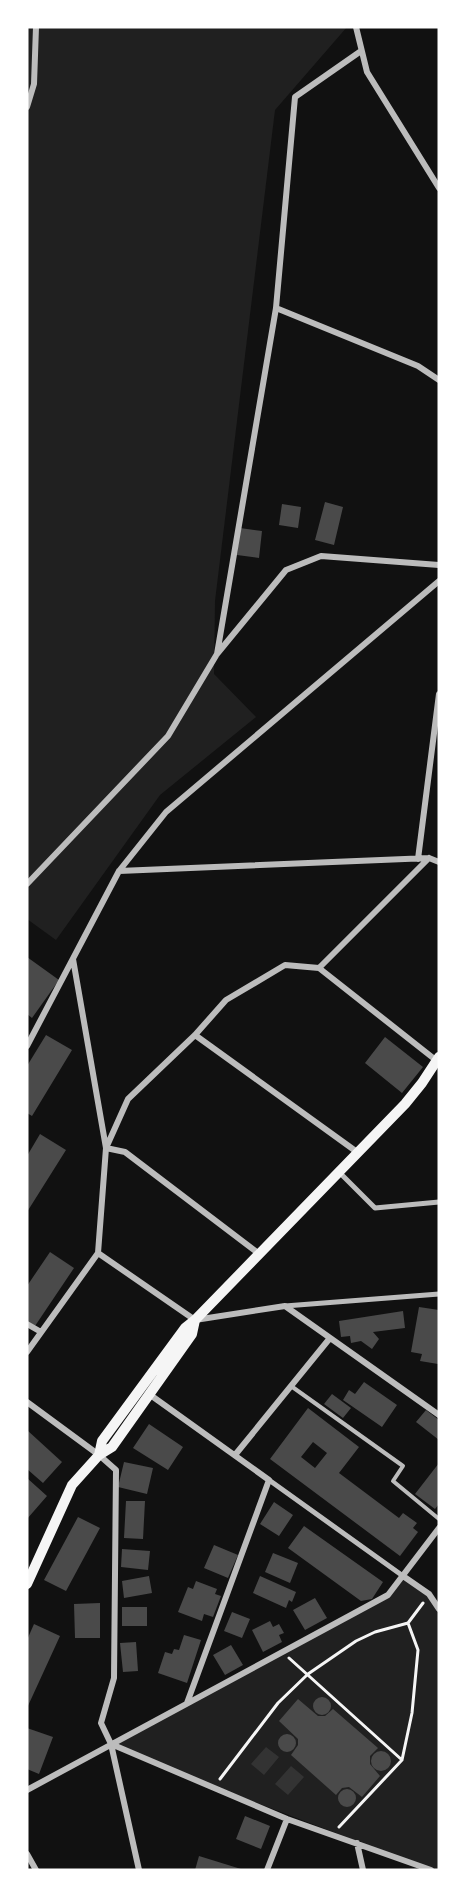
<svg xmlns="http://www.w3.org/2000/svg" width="466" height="1897" viewBox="0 0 466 1897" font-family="'PT Sans Narrow',sans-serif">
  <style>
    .green { fill: #202020 }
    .water { fill: #333 }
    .building { fill: #4a4a4a; fill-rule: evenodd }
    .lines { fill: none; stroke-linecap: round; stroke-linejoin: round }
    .path { stroke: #f5f5f5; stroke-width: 3 }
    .service { stroke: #bcbcbc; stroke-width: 4 }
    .pedestrian { stroke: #bcbcbc; stroke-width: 5 }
    .minor { stroke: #bcbcbc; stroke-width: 6 }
    .secondary { stroke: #f5f5f5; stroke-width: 10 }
  </style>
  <rect width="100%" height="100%" fill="#111"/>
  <!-- green -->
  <path class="green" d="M27,27H347L275,110L215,601L214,674L256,717L160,795L56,940L27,919Z
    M403,1576L429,1594L439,1609V1870H433L215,1787L111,1744L388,1595Z"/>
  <!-- water -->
  <path class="water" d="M266,1747L279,1757L264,1775L251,1764Z
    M291,1766L304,1777L288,1795L275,1784Z"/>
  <!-- building -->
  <path class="building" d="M325,502L343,507L334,545L315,540Z
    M282,504L301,507L298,528L279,525Z
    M240,528L262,531L259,558L237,555Z
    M27,957L59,980L32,1018L27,1014Z
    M46,1035L72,1050L32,1116L27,1113V1066Z
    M385,1037L423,1067L402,1093L365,1063Z
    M40,1134L66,1150L27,1212V1156Z
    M50,1252L74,1268L35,1326L27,1321V1286Z
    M419,1307L439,1310L438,1364L420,1361L422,1354L411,1352Z
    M403,1311L405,1328L373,1332L379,1339L372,1349L361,1341L351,1343L350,1336L341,1337L339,1321Z
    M364,1382L397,1405L382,1427L343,1400L349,1390L355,1394Z
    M332,1394L351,1408L343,1418L324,1404Z
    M308,1408L359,1447L339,1473L399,1518L403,1513L417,1523L413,1528L418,1532L400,1556L270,1459ZM313,1442L327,1453L315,1468L301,1457Z
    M426,1410L439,1420V1440L416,1422Z
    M149,1424L183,1447L168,1470L133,1448Z
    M27,1430L62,1462L43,1483L27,1469Z
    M124,1462L153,1468L147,1494L118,1487Z
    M439,1463V1504L435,1509L415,1494Z
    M27,1478L47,1496L27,1519Z
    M126,1501H145L143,1539L124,1538Z
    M274,1502L293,1515L279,1536L260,1524Z
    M78,1517L100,1528L66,1591L44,1580Z
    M304,1526L383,1582L372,1599L361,1601L288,1548Z
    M214,1545L238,1555L228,1578L204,1568Z
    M122,1549L150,1551L148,1570L121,1567Z
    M273,1553L298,1563L290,1583L265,1572Z
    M149,1576L152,1593L124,1598L122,1581Z
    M260,1576L296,1592L292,1602L289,1600L286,1608L253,1593Z
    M196,1581L217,1589L215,1594L221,1596L213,1617L204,1614L202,1621L178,1612L188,1587L193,1589Z
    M315,1598L327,1618L305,1630L293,1610Z
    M100,1603V1638H75L74,1604Z
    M122,1607H147V1626H122Z
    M232,1612L250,1619L242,1638L224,1631Z
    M270,1621L273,1627L279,1624L284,1633L279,1635L282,1642L263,1652L252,1630Z
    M34,1624L60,1636L27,1708V1640Z
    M184,1635L201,1640L187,1683L158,1673L165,1652L172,1654L174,1649L179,1650Z
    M136,1642L138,1671L123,1672L120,1643Z
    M231,1645L243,1665L225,1675L213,1655Z
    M313 1706a9 9 0 1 1 18 0a9 9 0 1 1-18 0Z
    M298,1699L318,1716H325L333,1709L378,1748L370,1756V1764L380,1776L362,1797L349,1787L342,1788L336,1795L291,1755L298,1745V1739L279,1721Z
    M27,1728L53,1737L39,1774L27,1769Z
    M278 1743a9 9 0 1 1 18 0a9 9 0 1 1-18 0Z
    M371 1761a10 10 0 1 1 20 0a10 10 0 1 1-20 0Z
    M338 1798a9 9 0 1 1 18 0a9 9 0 1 1-18 0Z
    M245,1816L270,1826L261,1849L236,1839Z
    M199,1856L241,1869V1870H195Z"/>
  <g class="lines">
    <!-- path -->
    <path class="path" d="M289,1658L402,1760
      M220,1779L278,1703L308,1674L356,1641L375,1632L408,1623L423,1603
      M339,1827L402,1760L412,1713L418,1650L408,1623"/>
    <!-- service -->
    <path class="service" d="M291,1386L403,1466L393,1481L439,1519"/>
    <!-- pedestrian -->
    <path class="pedestrian" d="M339,1172L375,1208L439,1202
      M285,1306L439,1294
      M269,1480L403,1576"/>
    <!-- minor -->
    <path class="minor" d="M356,27L367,72L439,188
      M27,107L34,84L36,27
      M276,308L418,366L439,380
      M217,654L276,308L295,97L361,51
      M418,859L439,694
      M119,871L429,858L439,862
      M27,884L168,736L217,654L286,570L321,556L439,565
      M319,968L437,1061
      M195,1035L357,1152
      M27,1046L119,871L166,812L439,581
      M98,1253L195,1320L285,1306L439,1415
      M258,1253L125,1152L106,1148L128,1099L195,1035L226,1000L285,965L319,968L429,858
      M27,1324L41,1332
      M27,1352L98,1253L106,1148L73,959
      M149,1394L269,1480L187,1703
      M27,1402L99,1455L116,1470L114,1678L101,1723L111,1744L139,1870
      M235,1455L330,1338
      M403,1576L429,1594L439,1609
      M111,1744L287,1819L431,1870
      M27,1790L388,1595L439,1528
      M357,1843L363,1870
      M27,1854L36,1870
      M267,1870L287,1819"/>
    <!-- secondary -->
    <path class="secondary" d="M99,1455L112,1447L192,1334L195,1320
      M27,1584L72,1485L99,1455L102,1441L185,1328L195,1320L405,1104L422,1083L439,1057"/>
  </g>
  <!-- border -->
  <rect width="466" height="1897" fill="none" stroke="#ffffff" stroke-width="57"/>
</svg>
